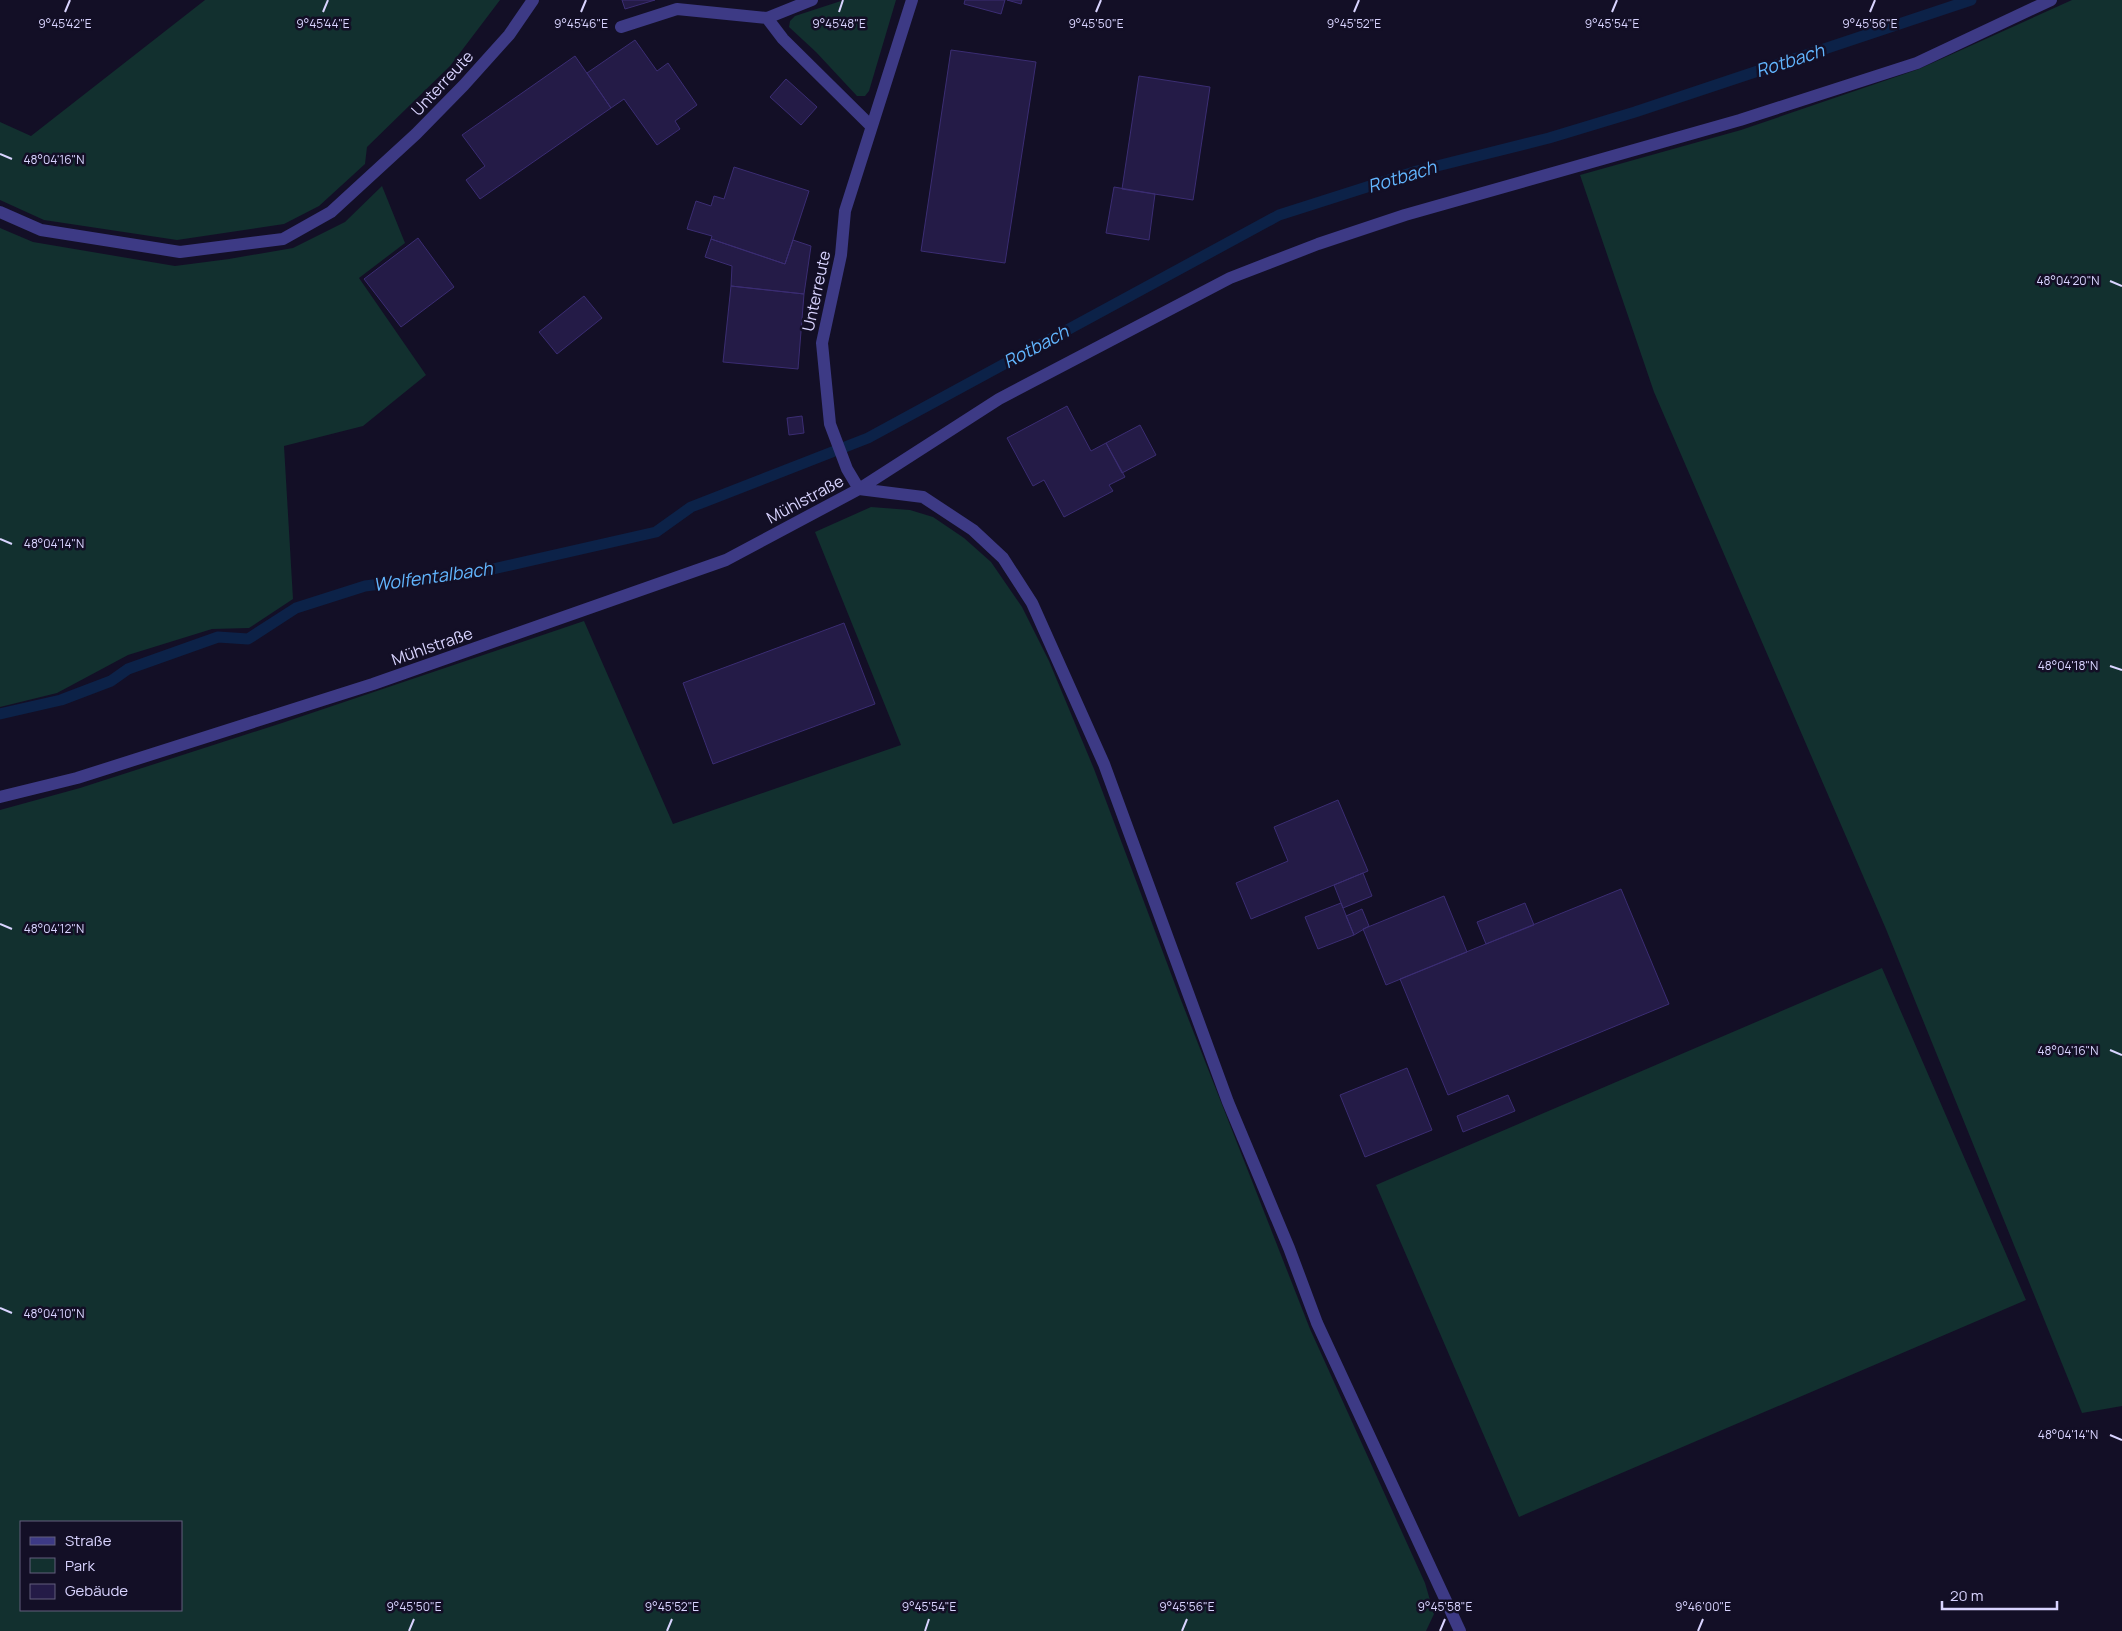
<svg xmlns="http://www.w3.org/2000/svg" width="2122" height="1631" viewBox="0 0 2122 1631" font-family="Manrope,sans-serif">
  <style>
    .green { fill: #12302f; fill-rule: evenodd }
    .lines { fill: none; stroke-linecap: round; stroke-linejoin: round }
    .stream { stroke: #0c2248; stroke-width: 11 }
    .building { fill: #241b47; stroke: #3b2d73 }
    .minor { stroke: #3d3a85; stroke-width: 12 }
    .ticks { fill: none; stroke: #d9d4ff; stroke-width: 2 }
    .labels { text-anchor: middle; stroke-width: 5; stroke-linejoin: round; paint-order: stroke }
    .street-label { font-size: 16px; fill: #d9d4ff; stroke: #130f26 }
    .water-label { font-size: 18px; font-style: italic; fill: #62b6ff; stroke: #130f26 }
    .ticks-label { font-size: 12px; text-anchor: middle; fill: #d9d4ff; stroke: #130f26; stroke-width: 5; stroke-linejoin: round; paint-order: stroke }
  </style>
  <rect width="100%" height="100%" fill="#130f26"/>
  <!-- green -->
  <path class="green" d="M205,0H500L450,66L367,147L365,164L319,206L284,224L177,240L44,220L0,200V122L31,136Z
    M844,0H896L869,91L865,96H857L816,52L789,27L790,21L795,16Z
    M2072,0H2122V1406L2082,1413L1886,929L1654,392L1580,175L1741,130L1919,69Z
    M382,186L405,243L359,278L426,375L363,426L284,446L293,599L249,628L212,629L128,655L57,693L0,707V228L33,242L175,266L229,259L293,248L345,222Z
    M871,507L910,510L933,517L964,538L991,562L1022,607L1049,661L1094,769L1179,995L1310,1329L1425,1583L1434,1614L1426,1631H0V810L80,788L282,723L584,621L673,824L901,745L815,532ZM21,1522H181V1610H21Z
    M1882,968L2026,1300L1519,1517L1376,1185Z"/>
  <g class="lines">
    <!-- stream -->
    <path class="stream" d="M0,714L61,700L111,681L128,669L218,637L248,639L296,608L365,586L484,571L656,532L691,507L868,438L1279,215L1417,171L1549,138L1635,112L1971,0"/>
  </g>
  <!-- building -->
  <path class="building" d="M622,0H655L625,9Z
    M965,0H1005L1001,14L964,4Z
    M1007,0H1022L1021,4Z
    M635,40L657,71L668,63L697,105L675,121L680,129L657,145L624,99L611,108L587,73Z
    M951,50L1036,62L1005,263L921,251Z
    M575,56L611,108L480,199L466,180L485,166L462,135Z
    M1139,76L1210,87L1193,200L1122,189Z
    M786,79L817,107L801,125L770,97Z
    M734,167L809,191L785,264L711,239L712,236L687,229L696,201L711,206L714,196L724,199Z
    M1114,187L1155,194L1149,240L1106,233Z
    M418,238L454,287L401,327L364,279Z
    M711,239L785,264L793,240L811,246L804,294L731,286L732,266L705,257Z
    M731,286L804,294L798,369L723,362Z
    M584,296L602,318L557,354L539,332Z
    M1067,406L1091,451L1106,443L1125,477L1109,485L1113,491L1064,517L1044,480L1033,486L1007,438Z
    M802,416L804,433L789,435L787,418Z
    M1140,425L1156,455L1122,473L1106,443Z
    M844,623L875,704L713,764L683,683Z
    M1338,800L1368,871L1251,919L1236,883L1288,861L1274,827Z
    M1363,873L1372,896L1343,908L1334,885Z
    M1621,889L1669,1004L1448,1095L1400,979Z
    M1444,896L1467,952L1386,985L1363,929Z
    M1341,903L1354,935L1318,949L1305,917Z
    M1525,903L1534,925L1486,944L1477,922Z
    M1362,909L1369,926L1354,935L1346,916Z
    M1407,1068L1432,1130L1365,1157L1340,1095Z
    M1508,1095L1515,1111L1463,1132L1457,1116Z"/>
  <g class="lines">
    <!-- minor -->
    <path class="minor" d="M812,0L767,18L783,39L871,126
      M621,27L677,9L767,18
      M0,212L41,230L180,252L283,239L331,212L416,134L464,85L509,35L533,0
      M859,489L923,497L973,530L1003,558L1032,603L1104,764L1228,1102L1289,1248L1317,1323L1460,1631
      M859,489L847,469L830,424L822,343L841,255L845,211L912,0
      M0,797L77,778L373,684L726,560L859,489L999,399L1230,278L1318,244L1405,215L1740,120L1917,63L2051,0"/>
  </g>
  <!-- ticks -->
  <path class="ticks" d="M65,12L70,0M323,12L328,0M581,12L586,0M839,12L843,0M1096,12L1101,0M1354,12L1359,0M1612,12L1617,0M1870,12L1875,0M0,154L12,159M2110,281L2122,286M0,539L12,544M2110,666L2122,670M0,924L12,929M2110,1050L2122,1055M0,1308L12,1313M2110,1435L2122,1440M409,1631L414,1619M667,1631L672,1619M925,1631L929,1619M1182,1631L1187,1619M1440,1631L1445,1619M1698,1631L1703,1619"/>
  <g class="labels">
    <!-- street labels -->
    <g class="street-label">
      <text transform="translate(442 83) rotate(-47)" y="6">Unterreute</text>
      <text transform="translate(816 291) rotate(-78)" y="6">Unterreute</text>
      <text transform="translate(805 499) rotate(-28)" y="6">Mühlstraße</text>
      <text transform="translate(432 646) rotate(-19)" y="6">Mühlstraße</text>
    </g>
    <!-- water labels -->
    <g class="water-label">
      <text transform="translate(1790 61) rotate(-18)" y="6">Rotbach</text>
      <text transform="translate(1402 177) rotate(-17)" y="6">Rotbach</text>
      <text transform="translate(1036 347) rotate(-28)" y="6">Rotbach</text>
      <text transform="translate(433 577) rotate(-8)" y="6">Wolfentalbach</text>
    </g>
  </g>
  <g class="ticks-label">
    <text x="65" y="28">9°45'42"E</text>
    <text x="323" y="28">9°45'44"E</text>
    <text x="581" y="28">9°45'46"E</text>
    <text x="839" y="28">9°45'48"E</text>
    <text x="1096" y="28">9°45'50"E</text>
    <text x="1354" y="28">9°45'52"E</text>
    <text x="1612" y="28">9°45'54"E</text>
    <text x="1870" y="28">9°45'56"E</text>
    <text x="54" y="164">48°04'16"N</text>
    <text x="2068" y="285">48°04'20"N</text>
    <text x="54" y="548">48°04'14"N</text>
    <text x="2068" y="670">48°04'18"N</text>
    <text x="54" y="933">48°04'12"N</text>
    <text x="2068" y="1055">48°04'16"N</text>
    <text x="54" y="1318">48°04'10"N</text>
    <text x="2068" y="1439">48°04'14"N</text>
    <text x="414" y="1611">9°45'50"E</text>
    <text x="672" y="1611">9°45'52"E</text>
    <text x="929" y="1611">9°45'54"E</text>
    <text x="1187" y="1611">9°45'56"E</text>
    <text x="1445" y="1611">9°45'58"E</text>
    <text x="1703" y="1611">9°46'00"E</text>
  </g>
  <!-- legend -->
  <rect x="20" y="1521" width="162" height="90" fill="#130f26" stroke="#625e7d"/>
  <rect x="30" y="1537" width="25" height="8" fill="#3d3a85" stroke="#625e7d"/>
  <text x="65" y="1546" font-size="15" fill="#d9d4ff">Straße</text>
  <rect x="30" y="1558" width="25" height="15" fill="#12302f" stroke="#625e7d"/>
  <text x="65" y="1571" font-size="15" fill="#d9d4ff">Park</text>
  <rect x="30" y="1584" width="25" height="15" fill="#241b47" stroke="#625e7d"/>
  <text x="65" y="1596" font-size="15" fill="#d9d4ff">Gebäude</text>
  <!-- scale -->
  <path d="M1942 1601v8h115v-8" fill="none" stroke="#d9d4ff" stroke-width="2.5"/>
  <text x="1950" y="1601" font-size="15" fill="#d9d4ff" stroke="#130f26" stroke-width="4" paint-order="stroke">20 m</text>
</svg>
